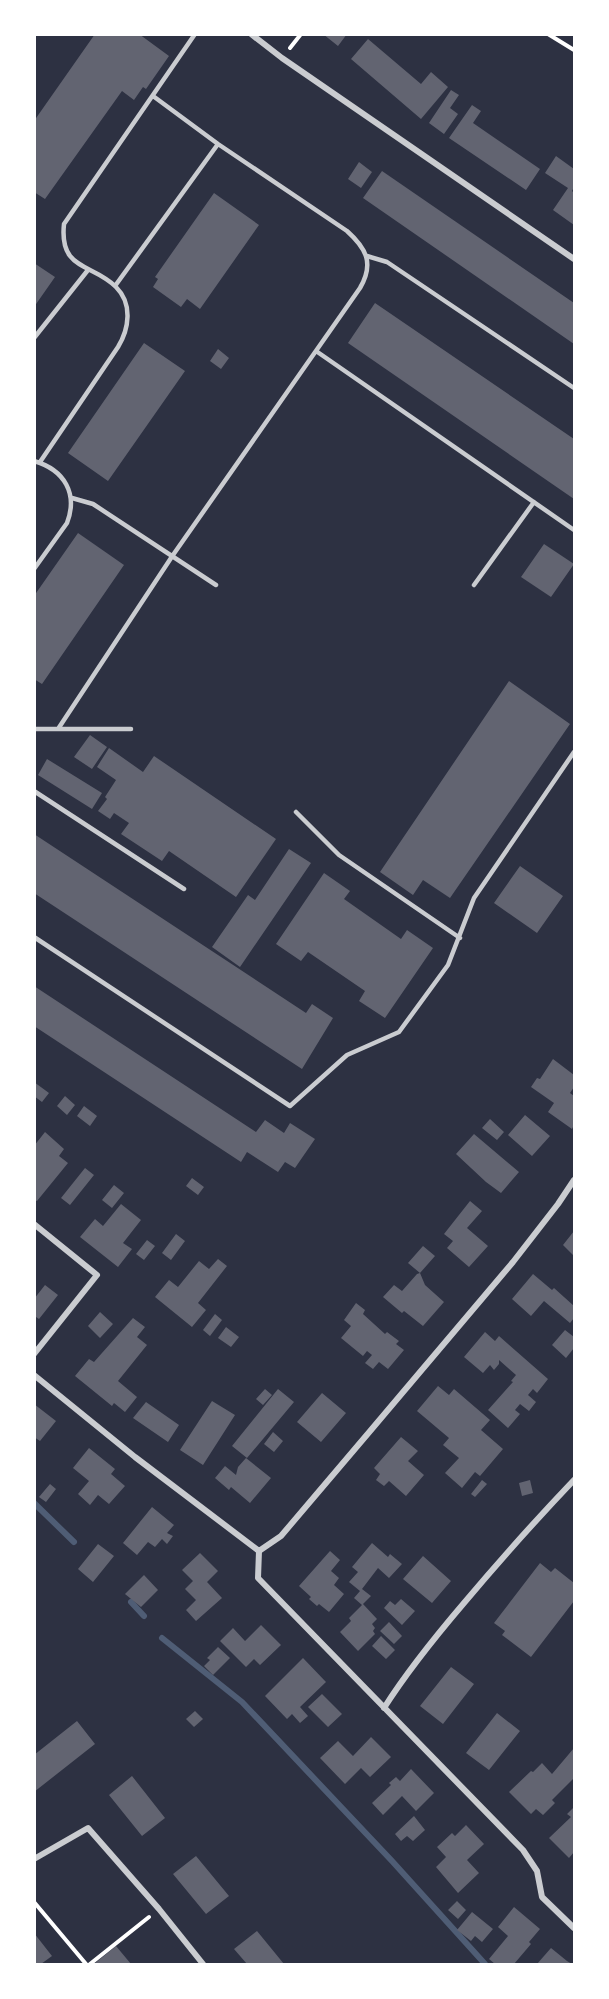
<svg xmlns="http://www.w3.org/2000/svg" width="609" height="1999" viewBox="0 0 609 1999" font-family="'Nunito Sans',sans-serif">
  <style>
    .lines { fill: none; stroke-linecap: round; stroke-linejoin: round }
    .stream { stroke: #4f5d75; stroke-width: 6 }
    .building { fill: #626471 }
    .path { stroke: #fff; stroke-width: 4 }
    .service { stroke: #caccd0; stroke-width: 4.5 }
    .minor { stroke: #caccd0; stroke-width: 6 }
  </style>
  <rect width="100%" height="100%" fill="#2d3142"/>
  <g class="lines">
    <!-- stream -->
    <path class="stream" d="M34,1503L74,1542
      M131,1602L144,1616
      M162,1638L242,1702L392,1861L485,1964"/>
  </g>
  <!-- building -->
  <path class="building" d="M95,34H139L169,56L146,89L143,87L134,100L122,91L45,199L34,192V121Z
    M323,34H347L338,46Z
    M368,39L421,84L431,72L448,87L421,119L351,59Z
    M451,90L459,95L450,108L458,114L444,134L429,123Z
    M472,105L481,111L473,123L540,169L526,190L449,138Z
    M556,156L574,169V187L572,191L574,193V225L553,210L568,188L545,173Z
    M359,162L372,172L361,188L348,179Z
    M382,171L574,303V344L363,198Z
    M214,193L259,225L200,309L187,299L181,307L153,287L158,279L155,277Z
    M34,263L55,277L34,307Z
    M375,303L574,439V499L348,343Z
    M144,343L185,371L108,481L68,453Z
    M218,349L229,358L221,369L210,361Z
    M78,533L124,565L42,684L34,679V596Z
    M544,544L574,564L551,597L521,577Z
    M509,681L570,724L450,898L423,880L413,895L380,872Z
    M90,735L107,747L92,769L74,757Z
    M109,748L143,772L154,756L276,839L236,897L169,851L162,861L121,834L129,823L114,813L110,819L98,811L107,799L105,797L116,780L97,767Z
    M47,759L102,793L92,809L38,775Z
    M34,834L306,1013L312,1004L333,1018L302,1069L34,893Z
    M289,849L311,863L240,967L212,947L248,895L255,900Z
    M520,866L563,896L537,933L494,903Z
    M324,873L350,891L344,899L401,939L407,930L433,948L385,1018L359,1001L365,991L308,952L301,961L276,944Z
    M34,986L256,1132L265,1120L284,1133L290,1123L315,1139L295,1168L285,1162L278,1172L247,1152L241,1162L34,1026Z
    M553,1059L574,1075V1087L570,1093L574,1096V1125L572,1129L548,1112L554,1103L531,1087L537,1078L540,1079Z
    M34,1082L49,1093L42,1102L34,1096Z
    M65,1096L75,1105L67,1115L57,1106Z
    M84,1106L97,1116L90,1126L77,1116Z
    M525,1115L550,1136L532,1156L508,1135Z
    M490,1119L504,1132L497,1140L482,1128Z
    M45,1132L64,1149L59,1156L68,1163L37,1201L34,1200V1146Z
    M474,1134L519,1172L501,1193L486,1182L456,1154Z
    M85,1168L94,1175L70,1205L61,1198Z
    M192,1178L204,1187L198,1195L186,1186Z
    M114,1185L124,1193L112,1208L102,1200Z
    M470,1201L482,1211L467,1228L488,1246L469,1267L447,1248L453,1241L444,1234Z
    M121,1204L141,1220L123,1243L132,1249L118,1267L80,1237L95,1219L103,1226Z
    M574,1231V1256L563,1245Z
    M176,1234L185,1241L171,1260L162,1253Z
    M147,1240L155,1246L144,1260L136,1254Z
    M423,1246L435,1256L420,1273L408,1263Z
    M218,1259L227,1266L198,1303L206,1310L192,1327L155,1297L169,1280L178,1287L199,1261L209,1269Z
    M420,1273L425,1285L444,1302L423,1326L404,1311L402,1313L383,1297L394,1285L402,1291L417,1274Z
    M533,1274L552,1290L554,1288L574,1306V1318L570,1323L544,1301L531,1316L512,1299Z
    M45,1285L58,1295L39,1319L36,1317L34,1319V1299Z
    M356,1303L365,1310L363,1314L385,1334L387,1332L399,1341L396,1344L404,1350L388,1369L379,1362L373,1369L365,1363L372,1355L367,1351L363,1356L341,1338L351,1326L344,1320Z
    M100,1312L113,1324L100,1338L88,1326Z
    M215,1314L222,1320L210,1336L203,1330Z
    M133,1318L145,1327L137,1337L147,1345L118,1381L137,1397L125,1412L114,1403L112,1406L75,1376L89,1359L94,1362Z
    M226,1327L239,1337L231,1347L218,1338Z
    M565,1330L574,1337V1348L566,1358L552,1345Z
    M485,1332L495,1341L499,1336L548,1379L537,1393L533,1389L528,1395L536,1402L529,1411L520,1404L515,1410L520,1414L508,1428L488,1410L513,1382L511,1381L516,1375L499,1360V1364L494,1370L490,1365L483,1373L464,1357Z
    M438,1386L449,1395L454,1389L490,1420L481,1430L503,1449L480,1476L475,1472L462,1488L445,1473L459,1458L443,1445L449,1438L417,1411Z
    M265,1389L272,1395L263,1405L256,1399Z
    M278,1389L294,1402L247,1458L232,1446Z
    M322,1393L346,1413L321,1442L297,1422Z
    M212,1401L235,1415L203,1465L180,1450Z
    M146,1402L179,1425L168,1442L133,1418Z
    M34,1404L56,1421L40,1441L34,1437Z
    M273,1432L283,1441L274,1452L264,1444Z
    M401,1437L418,1451L408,1461L424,1475L406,1496L389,1481L384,1486L376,1480L380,1474L374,1468Z
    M89,1448L115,1469L111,1474L125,1486L109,1504L98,1495L90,1505L78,1494L89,1481L73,1468Z
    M246,1458L271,1478L250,1503L231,1487L229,1490L215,1478L225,1466L236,1475L238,1467Z
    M482,1480L487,1484L475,1497L471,1494Z
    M530,1480L533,1493L522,1496L519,1483Z
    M50,1484L56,1489L46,1502L39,1497Z
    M152,1507L174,1525L167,1533L173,1536L167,1544L162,1539L155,1547L148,1542L137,1555L123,1543Z
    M372,1543L388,1557L390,1554L402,1564L389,1578L378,1568L362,1589L371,1596L363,1604L377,1619L372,1624L375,1628L373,1631L375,1634L358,1651L340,1632L351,1621L349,1618L362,1605L354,1598L360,1591L349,1582L358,1572L352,1567Z
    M98,1544L114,1556L93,1582L78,1569Z
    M330,1551L340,1560L331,1571L339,1578L334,1585L344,1594L329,1612L319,1604L317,1606L309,1599L311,1597L299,1586Z
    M200,1553L218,1571L207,1582L222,1598L196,1621L186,1610L196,1600L185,1589L193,1581L182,1570Z
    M423,1556L451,1581L432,1603L403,1579Z
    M540,1563L551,1572L555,1568L574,1583V1601L531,1657L502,1635L505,1631L494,1623Z
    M144,1575L158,1590L141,1607L125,1594Z
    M401,1599L415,1611L402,1625L384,1608L390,1601L395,1605Z
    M389,1622L402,1636L394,1644L380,1631Z
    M261,1625L281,1645L260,1665L254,1659L246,1667L220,1641L233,1628L245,1641Z
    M381,1636L395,1650L386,1659L372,1646Z
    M218,1647L230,1658L213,1675L204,1666L210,1660L207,1658Z
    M303,1658L326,1682L300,1707L308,1716L300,1723L292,1714L287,1719L265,1696Z
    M451,1667L474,1684L443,1724L420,1706Z
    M322,1694L342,1714L328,1727L308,1707Z
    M195,1711L203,1719L194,1727L186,1719Z
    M497,1713L520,1731L489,1770L466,1753Z
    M77,1721L95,1744L34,1792V1755Z
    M371,1737L391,1757L370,1777L361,1768L345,1784L320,1758L338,1741L353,1756Z
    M574,1748V1778L552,1800L555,1803L543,1815L536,1809L531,1814L509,1792L531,1771L533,1772L542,1763L552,1774Z
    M411,1769L434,1793L416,1811L402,1796L383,1815L372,1803L391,1785L389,1783L396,1777L400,1781Z
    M132,1776L165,1818L142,1836L109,1795Z
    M574,1807V1852L569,1858L549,1838L571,1817L567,1814Z
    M414,1816L425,1830L413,1841L407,1836L401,1841L395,1834Z
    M466,1825L484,1844L467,1860L479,1873L458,1893L436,1867L446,1857L437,1847L452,1833L455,1836Z
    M196,1856L229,1896L206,1914L173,1874Z
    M457,1901L466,1910L458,1919L448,1910Z
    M514,1907L540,1929L529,1942L531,1944L514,1964H495L489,1959L508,1936L498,1927Z
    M472,1912L493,1929L482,1942L475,1936L471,1941L457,1930Z
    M257,1931L284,1964H247L234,1949Z
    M34,1933L52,1956L41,1964H34Z
    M116,1946L131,1964H94Z
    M551,1948L567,1961L572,1964H537Z"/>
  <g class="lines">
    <!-- path -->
    <path class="path" d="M548,34L574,50
      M290,48L301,34
      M34,1902L86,1964
      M90,1964L149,1917"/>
    <!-- service -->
    <path class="service" d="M367,256L387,262L574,388
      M115,286L218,144
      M34,338L88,270
      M316,351L574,530
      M34,461C65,470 78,494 67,523L34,569
      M40,462L118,347C129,329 133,304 116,287C92,263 59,271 64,224L195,34
      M72,498L93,504L216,585
      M474,585L534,502
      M34,729H131
      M58,729L173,555L360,288C374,264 367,249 347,231L218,144L153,96
      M34,791L184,889
      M296,812L339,855L460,938
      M34,937L290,1106L347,1055L399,1032L448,965L474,898L574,752"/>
    <!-- minor -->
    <path class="minor" d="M251,34L282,58L574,259
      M34,1224L97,1275L34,1354
      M34,1375L135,1457L259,1551
      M259,1551L258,1578L523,1850L537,1871L542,1897L574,1928
      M259,1551L281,1536L371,1430L513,1262L558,1204L574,1180
      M384,1708C408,1670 435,1637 464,1603C500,1560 536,1520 574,1480
      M34,1859L88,1828L159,1909L203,1964"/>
  </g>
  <!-- border -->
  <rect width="609" height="1999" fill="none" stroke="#ffffff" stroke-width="72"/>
</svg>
